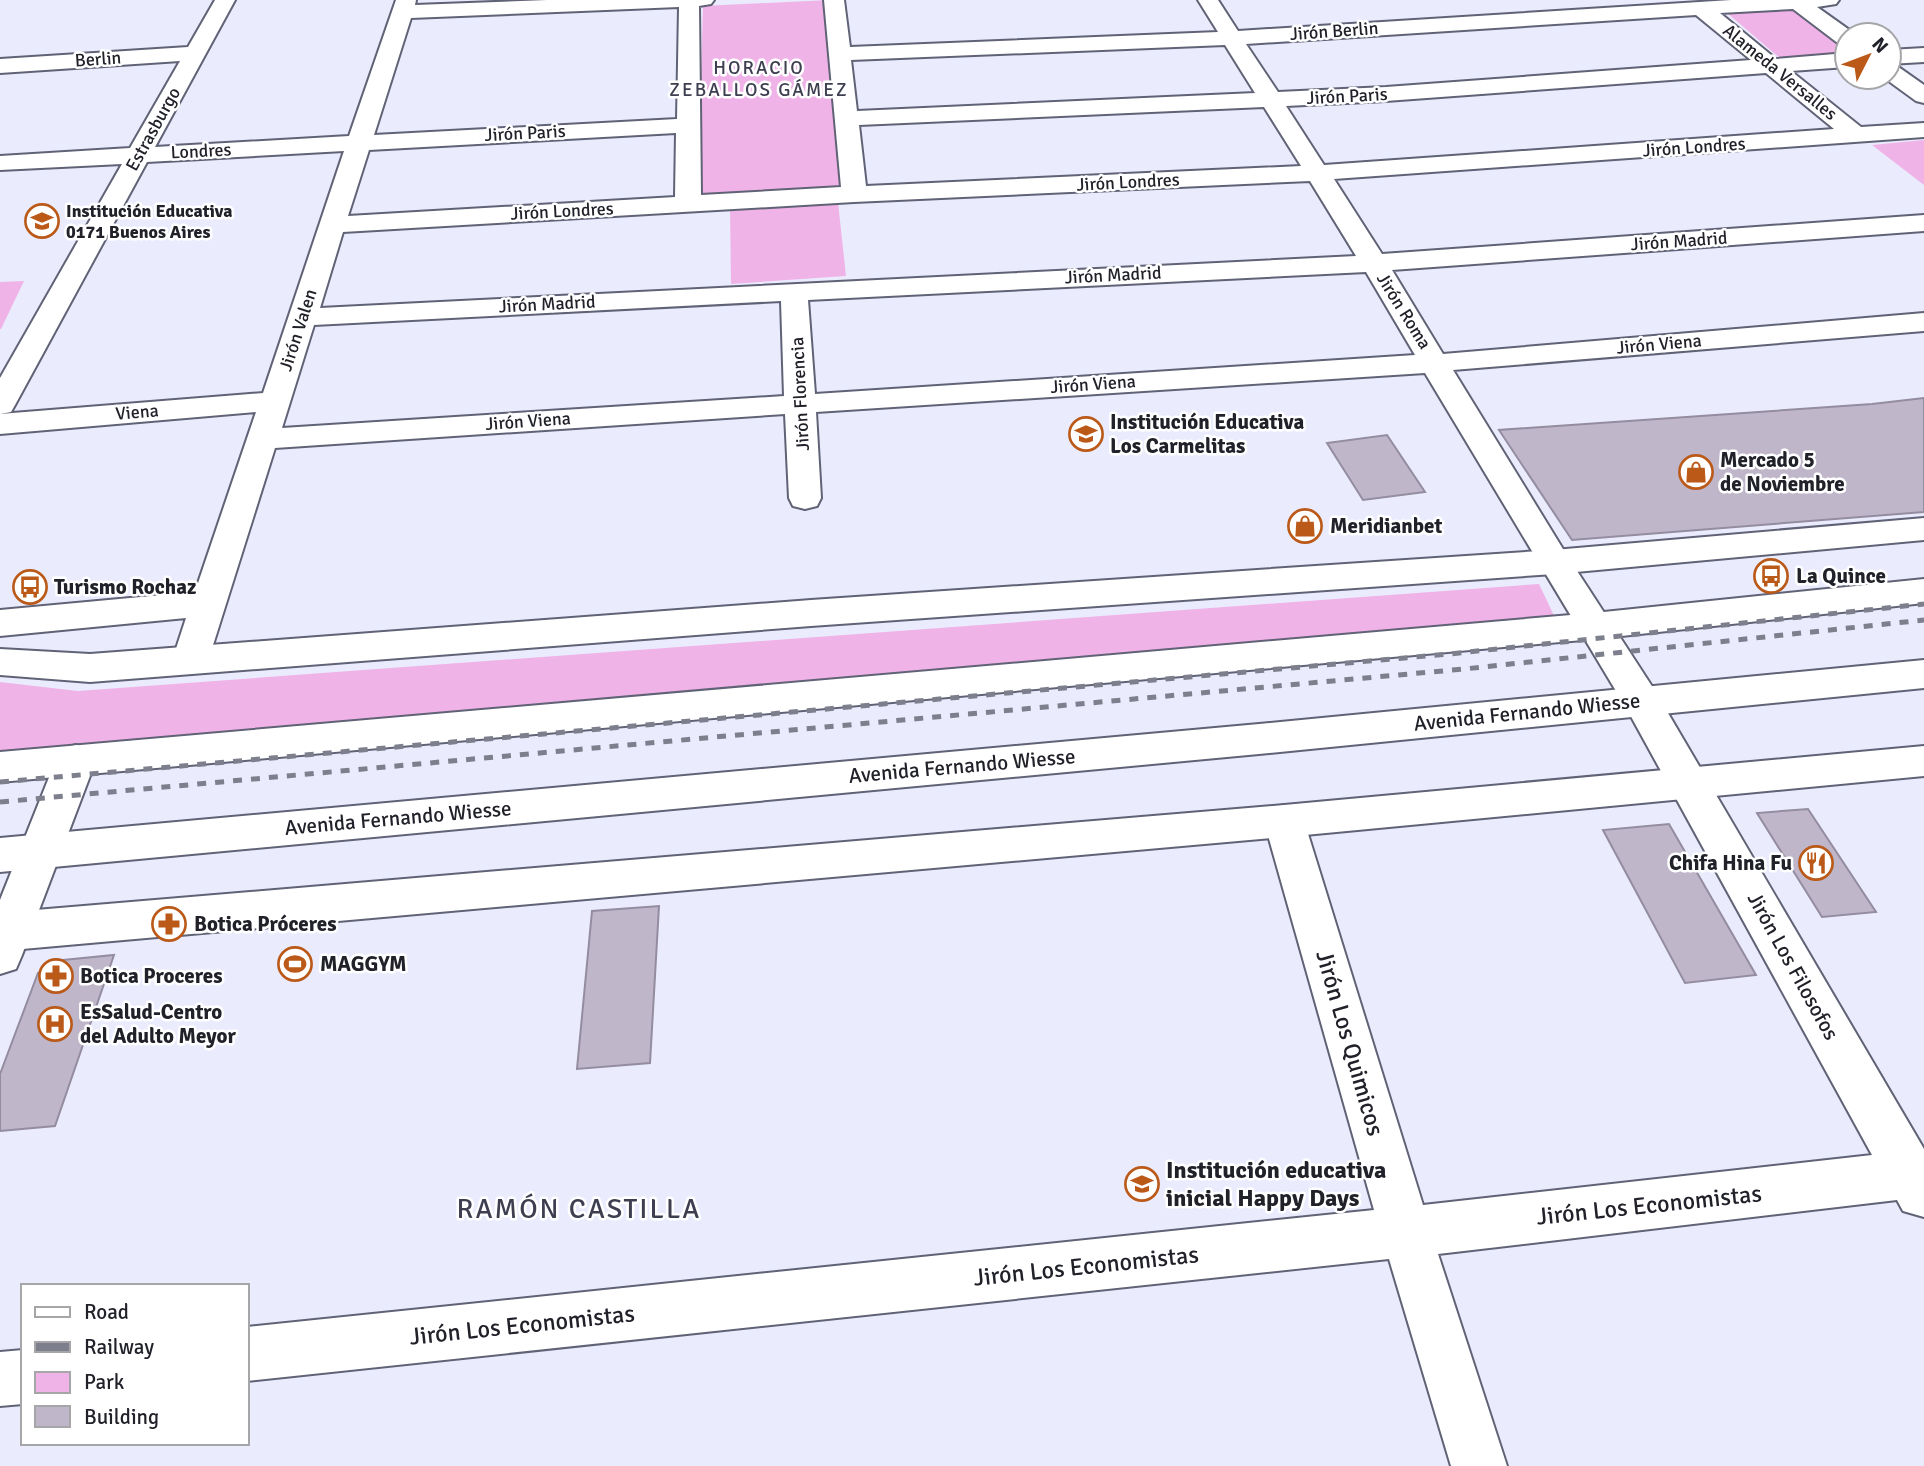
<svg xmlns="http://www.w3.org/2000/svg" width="1924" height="1466" viewBox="0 0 1924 1466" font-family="Signika,sans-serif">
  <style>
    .green { fill: #f0b3e8 }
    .building { fill: #bfb6ca; stroke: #948c9f; stroke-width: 2 }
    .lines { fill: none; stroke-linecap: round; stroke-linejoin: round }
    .minor-casing { stroke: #606275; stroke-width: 4 }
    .major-casing { stroke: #606275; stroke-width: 4 }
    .minor { fill: #fff; fill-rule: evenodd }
    .major { fill: #fff; fill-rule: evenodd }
    .rail { stroke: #7e7f8c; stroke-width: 5; stroke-dasharray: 9 9; stroke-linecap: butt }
    .labels { text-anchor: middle; stroke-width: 5; stroke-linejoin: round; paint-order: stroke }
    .far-street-label { font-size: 18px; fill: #202129; stroke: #fff }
    .far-poi-label { font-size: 18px; font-weight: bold; fill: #202129; stroke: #fff; text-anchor: start }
    .far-neighbourhood-label { font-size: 19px; letter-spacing: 2px; fill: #3d3f50; stroke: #fff }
    .poi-label { font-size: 21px; font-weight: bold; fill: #202129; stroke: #fff; text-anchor: start }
    .street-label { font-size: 21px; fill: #202129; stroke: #fff }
    .near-street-label { font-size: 24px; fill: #202129; stroke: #fff }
    .near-poi-label { font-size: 24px; font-weight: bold; fill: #202129; stroke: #fff; text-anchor: start }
    .near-neighbourhood-label { font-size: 28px; letter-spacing: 2px; fill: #3d3f50; stroke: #fff }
  </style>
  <rect width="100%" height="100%" fill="#eaecfe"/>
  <!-- green -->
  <path class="green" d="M830,0L851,191L704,201L698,195L703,6Z
    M1796,9L1847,50V55L1781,59L1726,12Z
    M1924,140V185L1872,145Z
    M838,202L846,276L731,284L730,208Z
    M24,281L1,329H0V282Z
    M1539,584L1557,622L0,761V682L78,691Z"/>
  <!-- building -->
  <path class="building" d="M1924,398V512L1572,540L1499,430L1872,404Z
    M1387,435L1425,492L1363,500L1327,443Z
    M1808,809L1876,912L1822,917L1757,813Z
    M1669,824L1756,975L1685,983L1603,830Z
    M659,906L650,1063L577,1069L592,911Z
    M114,955L55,1126L0,1131V1074L38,973L63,960Z"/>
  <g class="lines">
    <!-- minor casing -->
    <g class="minor-casing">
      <path id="minor" d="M215,0H235L155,147L349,136L396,0H416L415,5L547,0H714L711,4L699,6L701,195L841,187L824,0H844L850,47L1218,32L1198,0H1218L1238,31L1731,0H1839L1836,4L1817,7L1855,34L1847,35V45L1839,44L1793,9L1720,13L1776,59L1847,53V67L1791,71L1861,127L1924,123V137L1334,179L1382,254L1924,215V231L1392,270L1443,354L1924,313V331L1453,370L1566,554L1655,691L1924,1149V1217L1903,1211L1897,1200L1438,1254L1507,1466H1451L1389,1259L247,1381V1327L1374,1210L1264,821L1270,809L1284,805L1298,809L1304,821L1423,1205L1872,1155L1628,711L1425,373L816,412L821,498L817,506L805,509L793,506L789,498L785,414L275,448L208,661L203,670L190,674L177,670L172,661L186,618L0,636V610L195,592L256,412L0,434V414L263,393L344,151L147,162L15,405L11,412L0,414V378L122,164L0,170V156L130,148L180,61L0,73V59L188,47ZM679,7L677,119L374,135L411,18ZM1696,15L1751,60L1386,87L1278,92L1246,44ZM1225,45L1255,93L857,111L851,60ZM1766,73L1834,129L1324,165L1286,106L1386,101ZM1264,107L1301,166L866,186L859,125ZM676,133L675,197L348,216L369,150ZM1310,181L1356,256L320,308L343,232L854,202ZM1366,272L1415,355L815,394L808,300ZM781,301L784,396L282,428L314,325Z
        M1924,48V62L1889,64V50Z
        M1889,64L1897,66L1924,85V103L1916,101L1883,77H1889Z
        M76,745L90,749L96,760L22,955L16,969L0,974V900L56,760L62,749Z
        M23,1350V1404L0,1406V1352Z"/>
    </g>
    <!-- major casing -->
    <g class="major-casing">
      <path id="major" d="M1924,518V540L1554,574L811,626L90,682L0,675V649L90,654L811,600L1554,550Z
        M1924,579V603L1594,639L0,782V752L1594,613Z
        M1924,660V688L1259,754L0,872V838L1259,724Z
        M1924,746V776L1284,837L0,951V913L1284,805Z"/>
    </g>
    <!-- minor -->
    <use href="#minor" class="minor"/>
    <!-- major -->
    <use href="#major" class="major"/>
    <!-- rail -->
    <path class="rail" d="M0,782L1449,654L1924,604
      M0,802L1464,669L1924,620"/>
  </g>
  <!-- icons -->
  <defs>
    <g id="school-ring" transform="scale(1.75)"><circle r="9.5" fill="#fff" stroke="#ba5918" stroke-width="1.5"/><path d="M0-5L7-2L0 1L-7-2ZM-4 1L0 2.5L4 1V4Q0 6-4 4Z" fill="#ba5918"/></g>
    <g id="shop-ring" transform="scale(1.75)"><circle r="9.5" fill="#fff" stroke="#ba5918" stroke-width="1.5"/><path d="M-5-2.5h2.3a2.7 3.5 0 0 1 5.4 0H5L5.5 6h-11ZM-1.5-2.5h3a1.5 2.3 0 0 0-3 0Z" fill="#ba5918"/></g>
    <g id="bus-ring" transform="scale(1.75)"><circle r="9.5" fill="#fff" stroke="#ba5918" stroke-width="1.5"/><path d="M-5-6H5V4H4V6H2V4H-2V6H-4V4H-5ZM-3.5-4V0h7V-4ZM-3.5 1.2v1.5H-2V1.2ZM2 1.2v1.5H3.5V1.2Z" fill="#ba5918"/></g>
    <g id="restaurant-ring" transform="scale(1.75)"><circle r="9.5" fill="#fff" stroke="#ba5918" stroke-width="1.5"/><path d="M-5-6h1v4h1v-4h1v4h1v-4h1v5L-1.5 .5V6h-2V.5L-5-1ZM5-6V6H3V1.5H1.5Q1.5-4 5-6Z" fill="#ba5918"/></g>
    <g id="pharmacy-ring" transform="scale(1.75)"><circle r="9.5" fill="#fff" stroke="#ba5918" stroke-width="1.5"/><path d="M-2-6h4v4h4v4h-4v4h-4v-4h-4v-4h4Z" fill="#ba5918"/></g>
    <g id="stadium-ring" transform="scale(1.75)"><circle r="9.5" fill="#fff" stroke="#ba5918" stroke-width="1.5"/><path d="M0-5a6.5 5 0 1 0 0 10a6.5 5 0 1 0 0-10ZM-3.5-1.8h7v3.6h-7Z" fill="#ba5918"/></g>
    <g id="hospital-ring" transform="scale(1.75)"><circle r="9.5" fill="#fff" stroke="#ba5918" stroke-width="1.5"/><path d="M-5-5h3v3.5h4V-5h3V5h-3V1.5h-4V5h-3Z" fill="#ba5918"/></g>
  </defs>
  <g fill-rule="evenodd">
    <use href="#school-ring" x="42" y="221"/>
    <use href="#school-ring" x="1086" y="434"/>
    <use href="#shop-ring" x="1696" y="472"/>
    <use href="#shop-ring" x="1305" y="526"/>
    <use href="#bus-ring" x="1771" y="576"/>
    <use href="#bus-ring" x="30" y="587"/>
    <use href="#restaurant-ring" x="1816" y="863"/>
    <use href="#pharmacy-ring" x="169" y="924"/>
    <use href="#stadium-ring" x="295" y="964"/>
    <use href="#pharmacy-ring" x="56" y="976"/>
    <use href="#hospital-ring" x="55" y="1024"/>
    <use href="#school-ring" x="1142" y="1184"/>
  </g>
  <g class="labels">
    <!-- far-street labels -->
    <g class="far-street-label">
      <text transform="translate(1334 31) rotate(-4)" y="6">Jirón Berlin</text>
      <text transform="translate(98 59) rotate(-4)" y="6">Berlin</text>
      <text transform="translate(1780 72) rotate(39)" y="6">Alameda Versalles</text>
      <text transform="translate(1347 96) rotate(-3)" y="6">Jirón Paris</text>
      <text transform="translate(153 129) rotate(-61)" y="6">Estrasburgo</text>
      <text transform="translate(525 133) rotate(-3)" y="6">Jirón Paris</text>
      <text transform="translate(1694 147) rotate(-4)" y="6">Jirón Londres</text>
      <text transform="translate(201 151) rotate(-3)" y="6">Londres</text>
      <text transform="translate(1128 182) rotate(-3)" y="6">Jirón Londres</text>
      <text transform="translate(562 211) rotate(-3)" y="6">Jirón Londres</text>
      <text transform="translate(1679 241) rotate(-4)" y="6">Jirón Madrid</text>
      <text transform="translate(1113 275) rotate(-3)" y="6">Jirón Madrid</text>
      <text transform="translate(547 304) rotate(-3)" y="6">Jirón Madrid</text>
      <text transform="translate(1404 311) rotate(58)" y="6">Jirón Roma</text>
      <text transform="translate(298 330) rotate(-72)" y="6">Jirón Valen</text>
      <text transform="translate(1659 344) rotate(-5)" y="6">Jirón Viena</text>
      <text transform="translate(1093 384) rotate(-4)" y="6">Jirón Viena</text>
      <text transform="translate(800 394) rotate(-93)" y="6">Jirón Florencia</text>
      <text transform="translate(137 412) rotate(-5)" y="6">Viena</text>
      <text transform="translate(528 421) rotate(-4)" y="6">Jirón Viena</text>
    </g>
    <!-- far-poi labels -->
    <g class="far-poi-label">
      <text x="66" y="217">Institución Educativa<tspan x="66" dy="21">0171 Buenos Aires</tspan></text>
    </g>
    <!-- far-neighbourhood labels -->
    <g class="far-neighbourhood-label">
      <text x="759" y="74">HORACIO<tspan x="759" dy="22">ZEBALLOS GÁMEZ</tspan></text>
    </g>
    <!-- poi labels -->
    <g class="poi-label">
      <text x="1110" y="429">Institución Educativa<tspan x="1110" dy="24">Los Carmelitas</tspan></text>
      <text x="1720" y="467">Mercado 5<tspan x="1720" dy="24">de Noviembre</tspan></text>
      <text x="1330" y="533">Meridianbet</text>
      <text x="1796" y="583">La Quince</text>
      <text x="54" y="594">Turismo Rochaz</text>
      <text x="1792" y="870" text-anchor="end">Chifa Hina Fu</text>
      <text x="194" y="931">Botica Próceres</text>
      <text x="320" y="971">MAGGYM</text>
      <text x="80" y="983">Botica Proceres</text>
      <text x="80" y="1019">EsSalud-Centro<tspan x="80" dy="24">del Adulto Meyor</tspan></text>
    </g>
    <!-- street labels -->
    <g class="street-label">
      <text transform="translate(1527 712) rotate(-6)" y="7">Avenida Fernando Wiesse</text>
      <text transform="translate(962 766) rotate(-5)" y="7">Avenida Fernando Wiesse</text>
      <text transform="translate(398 818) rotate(-5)" y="7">Avenida Fernando Wiesse</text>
      <text transform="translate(1793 966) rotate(61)" y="7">Jirón Los Filosofos</text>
    </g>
    <!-- near-street labels -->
    <g class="near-street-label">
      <text transform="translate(1350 1043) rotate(74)" y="8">Jirón Los Quimicos</text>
      <text transform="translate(1649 1205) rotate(-6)" y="8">Jirón Los Economistas</text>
      <text transform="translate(1086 1266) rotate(-6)" y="8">Jirón Los Economistas</text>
      <text transform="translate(522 1325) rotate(-6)" y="8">Jirón Los Economistas</text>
    </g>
    <!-- near-poi labels -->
    <g class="near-poi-label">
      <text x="1166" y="1178">Institución educativa<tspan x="1166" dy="28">inicial Happy Days</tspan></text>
    </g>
    <!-- near-neighbourhood labels -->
    <g class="near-neighbourhood-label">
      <text x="579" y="1218">RAMÓN CASTILLA</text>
    </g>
  </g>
  <!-- legend -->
  <rect x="21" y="1284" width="228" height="161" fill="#ffffff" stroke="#a6a6a9" stroke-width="2"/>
  <rect x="35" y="1307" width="35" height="10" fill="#ffffff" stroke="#a6a6a9" stroke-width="2"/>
  <text x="84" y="1319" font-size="21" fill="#202129">Road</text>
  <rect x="35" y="1342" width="35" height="10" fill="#7e7f8c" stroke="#a6a6a9" stroke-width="2"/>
  <text x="84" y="1354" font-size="21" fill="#202129">Railway</text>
  <rect x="35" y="1372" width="35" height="21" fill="#f0b3e8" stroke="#a6a6a9" stroke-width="2"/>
  <text x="84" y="1389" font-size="21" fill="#202129">Park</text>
  <rect x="35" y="1406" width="35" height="21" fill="#bfb6ca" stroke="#a6a6a9" stroke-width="2"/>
  <text x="84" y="1424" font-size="21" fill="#202129">Building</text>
  <!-- north arrow -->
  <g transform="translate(1868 56) rotate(48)"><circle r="33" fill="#ffffff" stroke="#a6a6a9" stroke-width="2"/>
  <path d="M0-5L12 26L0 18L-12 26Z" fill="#ba5918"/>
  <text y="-10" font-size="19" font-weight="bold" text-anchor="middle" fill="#202129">N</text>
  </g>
</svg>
